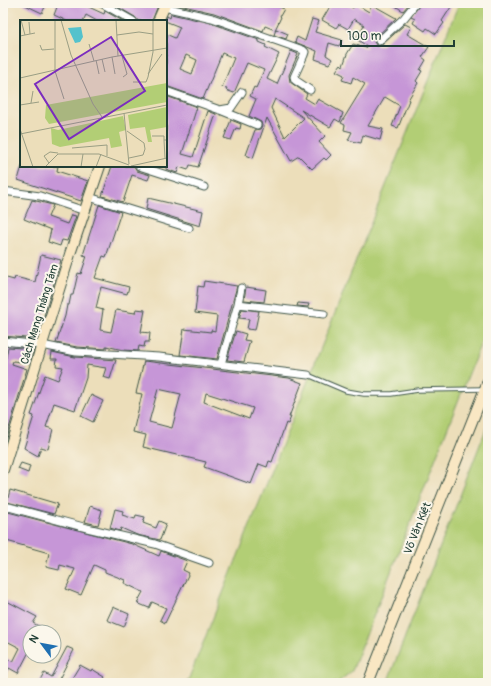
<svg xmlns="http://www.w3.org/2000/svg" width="491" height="686" viewBox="0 0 491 686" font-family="Pangolin,sans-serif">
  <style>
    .green { fill: #b2ce75; stroke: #688654 }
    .building { fill: #c696d7; fill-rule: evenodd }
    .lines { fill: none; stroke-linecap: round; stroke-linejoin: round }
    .lane-casing { stroke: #3e5548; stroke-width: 5.5 }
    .street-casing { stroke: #3e5548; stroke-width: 9 }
    .secondary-casing { stroke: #3e5548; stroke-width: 12 }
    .lane { stroke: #fff; stroke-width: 3.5 }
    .street { stroke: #fff; stroke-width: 7 }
    .secondary { stroke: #f9e7c3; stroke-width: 10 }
    .labels { text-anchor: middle; stroke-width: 4; stroke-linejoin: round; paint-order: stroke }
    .street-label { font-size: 11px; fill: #1f3d34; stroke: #fbf7ec }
    .inset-road { fill: none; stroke: #9a9e84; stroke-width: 1 }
    .view { fill: #7b2cbf; fill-opacity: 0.15; stroke: #7b2cbf; stroke-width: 2 }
    .inset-edge { fill: none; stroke: #1f3d34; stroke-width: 2 }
  </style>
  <rect width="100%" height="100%" fill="#fbf7ec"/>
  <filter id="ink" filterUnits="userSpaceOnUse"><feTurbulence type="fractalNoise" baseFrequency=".025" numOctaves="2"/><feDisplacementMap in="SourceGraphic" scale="8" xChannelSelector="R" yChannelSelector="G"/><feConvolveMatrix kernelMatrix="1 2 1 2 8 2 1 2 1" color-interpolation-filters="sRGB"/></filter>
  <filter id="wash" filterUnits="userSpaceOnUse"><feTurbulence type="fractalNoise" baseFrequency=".012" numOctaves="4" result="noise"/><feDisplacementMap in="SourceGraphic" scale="16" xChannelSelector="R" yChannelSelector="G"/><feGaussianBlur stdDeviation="0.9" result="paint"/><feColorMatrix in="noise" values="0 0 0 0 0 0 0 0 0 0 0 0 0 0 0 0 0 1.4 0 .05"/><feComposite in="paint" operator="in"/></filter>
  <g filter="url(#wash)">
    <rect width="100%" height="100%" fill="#ecdeba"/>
    <!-- green -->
    <path class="green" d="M459,3H488V325L352,671L337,683H187Z
      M488,424V683H387Z"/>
    <g id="blocks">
      <!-- building -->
      <path class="building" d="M21,3H47L42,13Z
        M54,3H80L104,14L105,11L123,21H97L86,15L83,21H67L54,15L57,7Z
        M111,3H159L152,21H138L135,17Z
        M175,3H271L284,9L280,16L281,17L275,30L265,26L263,31L214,13L175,4Z
        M332,3H344L353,8L356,4L369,12L371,4L396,18L375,38L374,42L377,46L382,45L405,24L411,27L407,34L429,47L422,57L426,60L420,70L422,71L416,81L418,83L408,100H409L398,128L392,126L400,106L385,97L368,126L383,129L380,140L363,135L361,143L348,140L352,132L344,130L345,125L341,123L365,84L353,77L351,83L342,80L344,75L336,71L341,64L343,66L347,54L353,44L366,48L367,46L356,39L364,25L354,19L348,29L339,24L336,28L322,20Z
        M391,3H406L409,4L403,11Z
        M421,3H445L451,7L442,21L444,23L436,34L427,28L425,31L413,23L415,19L411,17Z
        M171,14L211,23L259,40V42L266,45L265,47L279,54L267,79L277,84L291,51L298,54L289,75L290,82L307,94L305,98L315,104L318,99L343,113L340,122L335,119L330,127L301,110L325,136L319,142L331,155L326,160L324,158L312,169L299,156L291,161L267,118L253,158L246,155L255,130L260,129L262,126L261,122L249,116L256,99L250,96L254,87L256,88L264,70L247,63L234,93L226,90L227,88L222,87L234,58L222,53L203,99L166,86V40L168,35L175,38L180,27L165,21L167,16L170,18ZM186,55L197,60L192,74L180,69ZM275,99L304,118L285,137L271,108Z
        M312,19L319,21L315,32L342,40L339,46L329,43L326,55L332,59L329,64L315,59L317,51L295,42L297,37L305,41Z
        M276,29L288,34L286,39L274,35Z
        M166,96L197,107L182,154L193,157L208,111L216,114L198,167L190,165L188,170L179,167L177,173L166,169Z
        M231,120L241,124L240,129L236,128L231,140L224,138Z
        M22,166H58L57,171L88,181L81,201L18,180Z
        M112,166H134L137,171L150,175L148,180L132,175L123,202L102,196Z
        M148,198L203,211L200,226L146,209Z
        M32,200L53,205L48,217L67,224L71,215L76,216L67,241L62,240L60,246L48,242L51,230L24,219Z
        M99,205L121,212L106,257L103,256L95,278L129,287L127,294L101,287L96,308L103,310L100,330L111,332L116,310L135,313L136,309L145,310L141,332L150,333L149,342H145L144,347L139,346L138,351L123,350L106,346V349L77,347L56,343L65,316L67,305H69L71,295H73L78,273L81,274L87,256L83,255Z
        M41,255L61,260L37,339L3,336V277L14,280L15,277L35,282Z
        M204,281L237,286L217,359L180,355L184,329L211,332V330L215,331L217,316L195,313L198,286L203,287Z
        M246,287L266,290L264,302L244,300Z
        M298,303L309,304L308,307L297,306Z
        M242,309L259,311L255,330L247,329L249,319L239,318Z
        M236,331L246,334L244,340L250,341L244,362L227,360Z
        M8,347L34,349L29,363L13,361L12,364L27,369L3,448V357L6,358Z
        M52,352L75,357L116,360L110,379L103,377L106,368L87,365L86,378L75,410L54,403L46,427L53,429L48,449L41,447L38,456L24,448L34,416L31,415L45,375L58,380L63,367L56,366L57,359H51Z
        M144,361L289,378L302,383L289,417H291L288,424L286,423L272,462L269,461L267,467L259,464L251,484L204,467L206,462L143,447L146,435L133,432L142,394L136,393ZM158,389L181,394L172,428L149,422ZM206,393L253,408L249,419L204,402Z
        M91,395L103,401L93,422L81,416Z
        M21,463L30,466L28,473L18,469Z
        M10,490L58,504L54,514L7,502Z
        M90,506L102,510L98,525L85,522Z
        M115,509L123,511L122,515L135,519L136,515L145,517L143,523L156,528L159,521L166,524L160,540L137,535L121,528L120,531L110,528Z
        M4,511L132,544L159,556L161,551L187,561L183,570L189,573L165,623L160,620L166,608L152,602L149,608L137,603L143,592L124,583L125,580L105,572V570L94,565L81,595L66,589L75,569L60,565L59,570L46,567L49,553L3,540Z
        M3,599L37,617L33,623L42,628L39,632H30V650L18,673L9,668L3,680V656L13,662L20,648L3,639Z
        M113,607L129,614L124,627L107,620Z
        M67,647L74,650L58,681L61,683H38L44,673L51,677Z
        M80,665L91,671L92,669L105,677L101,683H69Z"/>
    </g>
  </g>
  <g filter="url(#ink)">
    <use href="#blocks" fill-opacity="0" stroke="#3e5548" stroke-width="1"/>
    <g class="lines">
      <!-- lane casing -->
      <g class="lane-casing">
        <path id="lane" d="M308,375L346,391L364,394H391L418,390L483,389"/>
      </g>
      <!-- street casing -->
      <g class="street-casing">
        <path id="street" d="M101,3L133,21
          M164,7L212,18L303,50L305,52L304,55L294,77L295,80L310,90
          M379,41L404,18L416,3
          M166,91L220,110L257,125
          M220,110L231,108L242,92
          M139,166L204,187
          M3,191L40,196L85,211
          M89,197L189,228
          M238,304L324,314
          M3,341L42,345L76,352L159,357L308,375
          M221,364L238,304L241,288
          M3,506L9,507L87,528L155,544L209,563"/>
      </g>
      <!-- secondary casing -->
      <g class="secondary-casing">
        <path id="secondary" d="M158,21L166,3
          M3,470L71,251L100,166
          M368,683L488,381"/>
      </g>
      <!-- lane -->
      <use href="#lane" class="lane"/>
      <!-- street -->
      <use href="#street" class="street"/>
      <!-- secondary -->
      <use href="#secondary" class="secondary"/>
    </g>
  </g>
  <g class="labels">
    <!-- street labels -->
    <g class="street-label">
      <text transform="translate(39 314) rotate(-73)" y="4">Cách Mạng Tháng Tám</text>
      <text transform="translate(417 528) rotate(-68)" y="4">Võ Văn Kiệt</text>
    </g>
  </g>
  <!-- overview -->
  <g transform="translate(20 20)">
    <rect width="147" height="147" fill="#ecdeba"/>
    <path d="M147,63V82L29,104L25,98L26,85ZM147,87V107L130,110L132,122H128L125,107L110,109L108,95ZM103,96L106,110L99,112L102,126L91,128L89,118L40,127L32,124L31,108L38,110Z" fill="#b2ce75"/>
    <path d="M61,7L63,17L60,22L55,23L48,8Z" fill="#54c2cc"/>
    <path class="inset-road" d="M1,0L5,15M35,0V51L44,79M41,0L51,35L73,84L82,97M96,0L98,36M9,2L10,14M97,15L119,12L133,14M0,16L15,13M69,24L74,41M20,25L22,30L34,29M102,36L107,54L103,57M92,37L95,54M82,39L85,52M76,40L79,54M128,54L142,34M0,58L92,37L147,28M113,62H126L128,57L133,32V0M11,83L13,71M0,85L19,82M104,93L109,144M0,109L13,147M107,111L124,123L125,129L123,135L109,138M0,114L147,85M132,116H144V120M52,128L87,125V136M145,138L144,120H147M29,143L24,136L30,132L38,133M111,146L147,138M25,147L38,134H79L109,145M61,147L63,134M76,147L81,134"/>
    <path class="view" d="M91,17L125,71L49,119L15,64Z"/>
    <rect width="147" height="147" class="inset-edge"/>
  </g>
  <!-- margin -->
  <rect width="491" height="686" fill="none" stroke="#fbf7ec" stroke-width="16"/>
  <!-- north arrow -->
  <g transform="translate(42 644) rotate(302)"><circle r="19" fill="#fbf7ec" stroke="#a3ada2"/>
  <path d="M0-3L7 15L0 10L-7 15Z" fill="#1f6fb2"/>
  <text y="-6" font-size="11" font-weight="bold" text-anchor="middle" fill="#1f3d34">N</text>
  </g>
  <!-- scale -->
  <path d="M341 40v6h113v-6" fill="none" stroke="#1f3d34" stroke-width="2"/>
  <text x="347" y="40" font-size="12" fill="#1f3d34" stroke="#fbf7ec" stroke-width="3" paint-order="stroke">100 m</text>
</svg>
